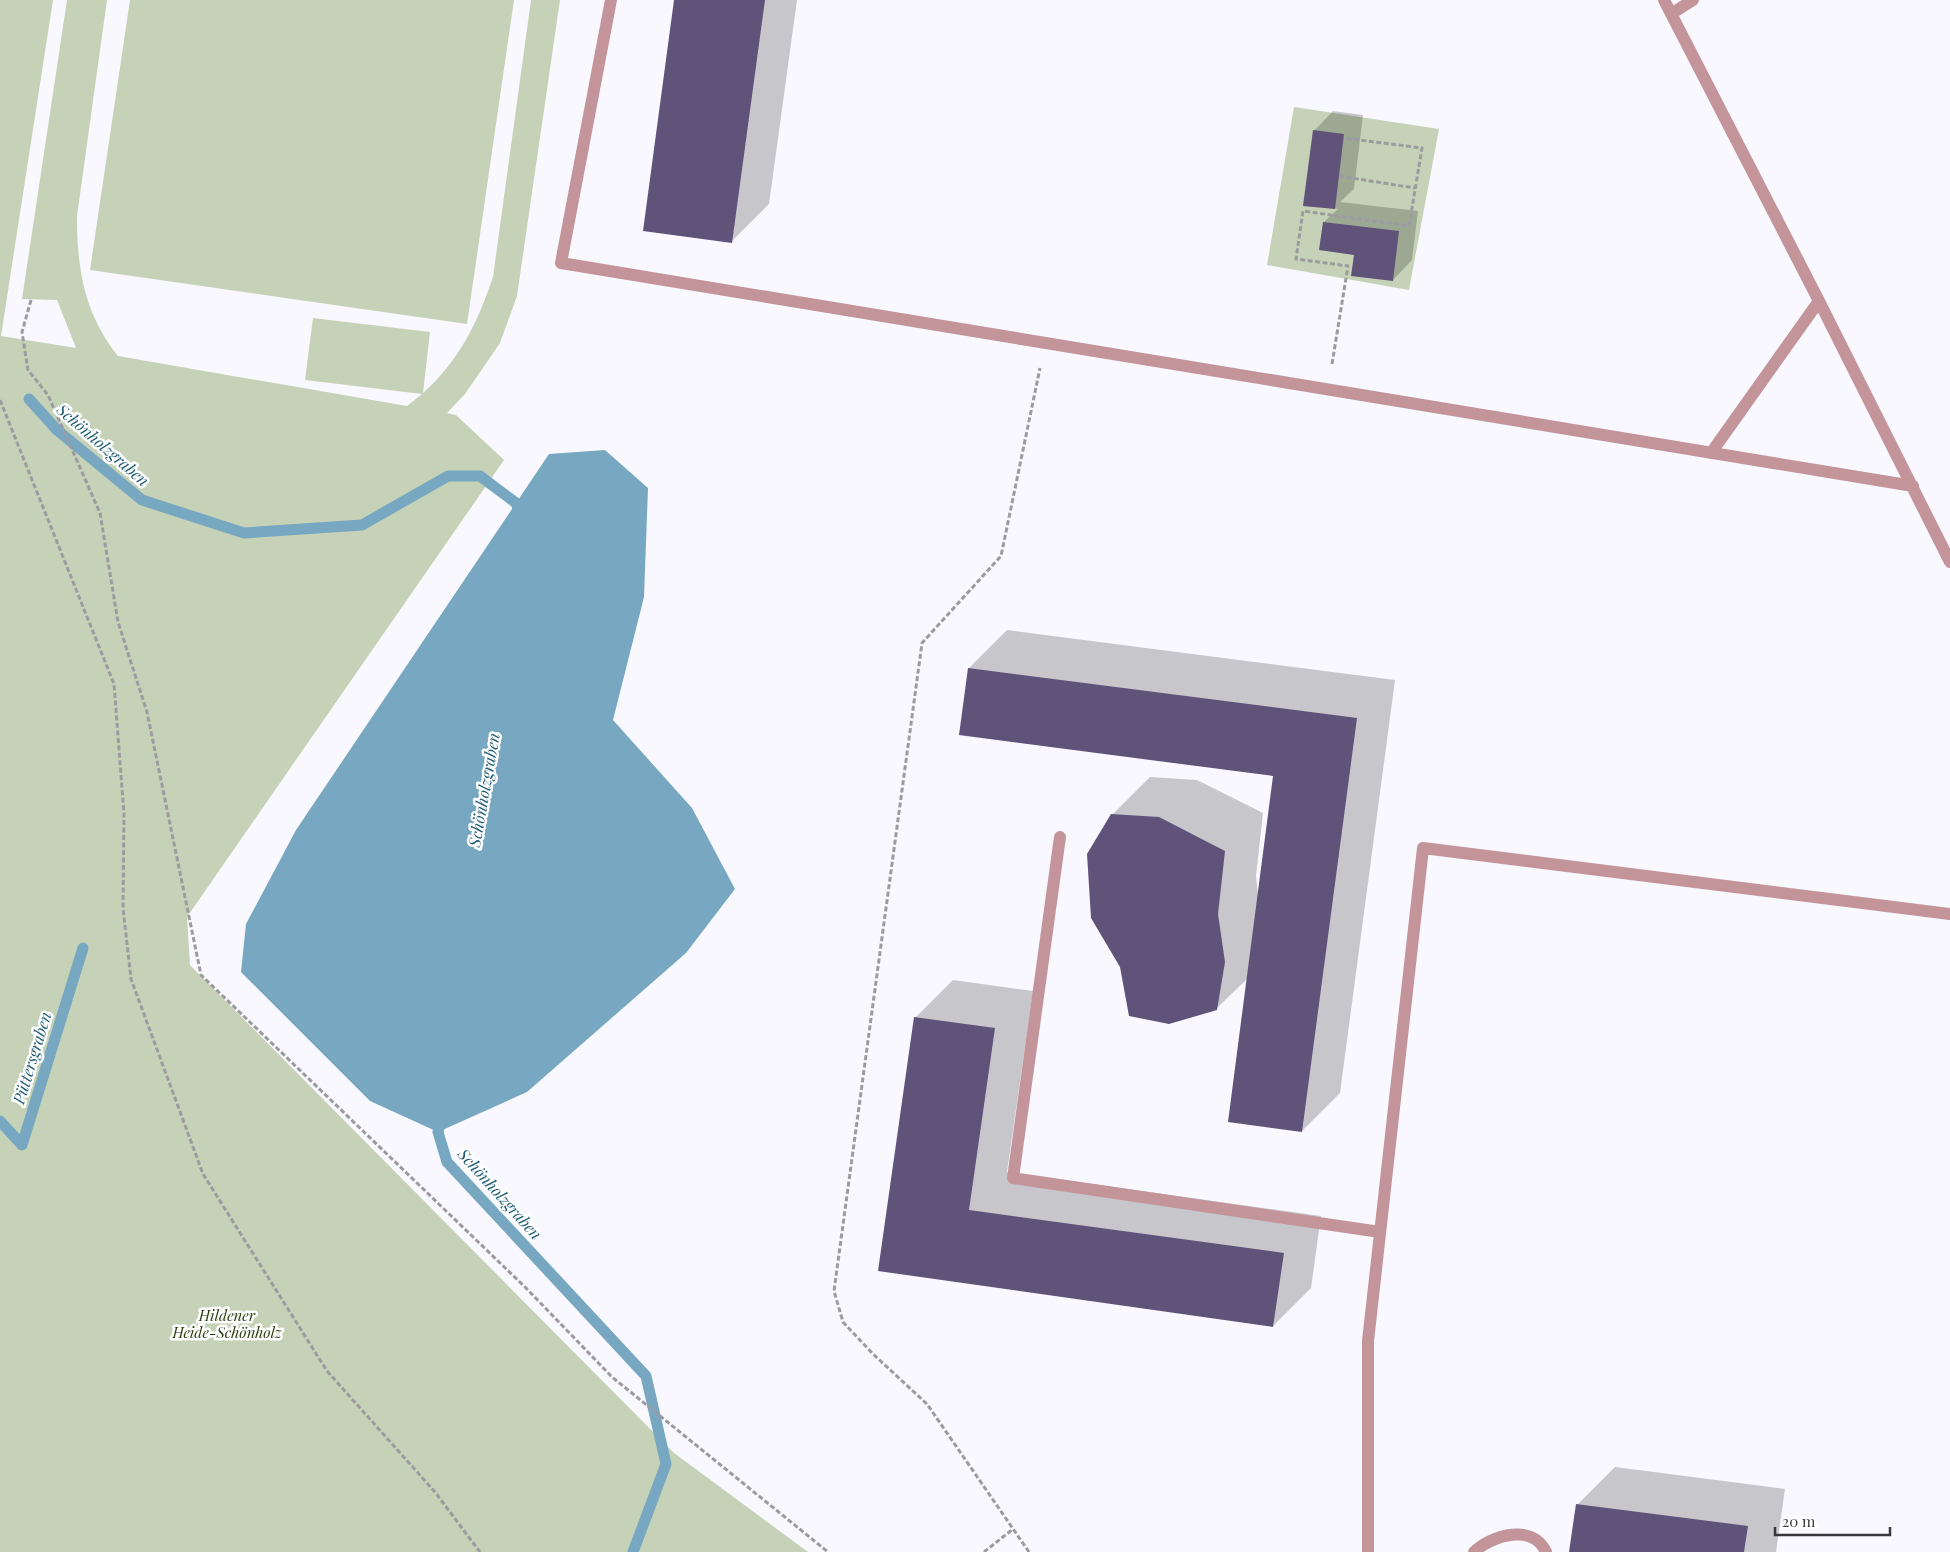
<svg xmlns="http://www.w3.org/2000/svg" width="1950" height="1552" viewBox="0 0 1950 1552" font-family="'Playfair Display',serif">
  <style>
    .green { fill: #c5d2b7 }
    .water { fill: #78a8c1 }
    .shadow { fill: #0003 }
    .lines { fill: none; stroke-linecap: round; stroke-linejoin: round }
    .stream { stroke: #78a8c1; stroke-width: 11 }
    .building { fill: #5f537a }
    .path { stroke: #9c9ba0; stroke-width: 3; stroke-dasharray: 5 2.5; stroke-linecap: butt }
    .service { stroke: #c3959a; stroke-width: 12 }
    .labels { text-anchor: middle; stroke-width: 5; stroke-linejoin: round; paint-order: stroke }
    .park-label { font-size: 15px; font-style: italic; fill: #2a3d0e; stroke: #fff }
    .water-label { font-size: 16px; font-style: italic; fill: #205b76; stroke: #fff }
  </style>
  <rect width="100%" height="100%" fill="#f9f8fe"/>
  <!-- green -->
  <path class="green" d="M0,0H53L1,336L76,348L57,300L22,299L67,0H107L77,216C77,269 84,313 118,356L407,406L422,394L305,380L313,318L430,332L423,393C459,361 478,322 493,277L531,0H560L517,296L500,343L465,394L447,413L456,415L504,460L187,917L190,965L674,1453L808,1552H0Z
    M130,0H514L467,324L90,270Z
    M1294,107L1439,129L1409,290L1267,265Z"/>
  <!-- water -->
  <path class="water" d="M605,450L648,488L644,597L613,720L692,808L735,889L686,953L527,1092L438,1132L370,1101L241,972L246,924L296,830L549,454Z"/>
  <!-- shadow -->
  <path class="shadow" d="M675,0H797L769,204L731,242Z
    M1333,111L1363,115L1354,189L1340,202L1418,211L1412,260L1393,280L1355,254L1324,222L1338,209L1305,205L1314,131Z
    M1007,630L1395,680L1340,1093L1302,1131L1248,978L1216,1009L1112,815L1150,777L1197,780L1263,813L1256,876L1258,894L1275,775L969,668Z
    M953,980L1033,991L1007,1172L1321,1216L1311,1288L1273,1326L879,1270L916,1017Z
    M1615,1467L1785,1489L1776,1552H1571L1577,1505Z"/>
  <g class="lines">
    <!-- stream -->
    <path class="stream" d="M29,399L57,430L142,500L244,533L362,525L448,476H480L516,503L521,517
      M441,1119L438,1132L447,1162L646,1376L666,1464L633,1552
      M0,1121L22,1145L83,948"/>
  </g>
  <!-- building -->
  <path class="building" d="M674,0H765L732,243L643,231Z
    M1313,130L1344,134L1335,209L1303,206Z
    M1323,222L1399,231L1393,281L1351,276L1354,255L1319,250Z
    M968,668L1357,718L1302,1132L1228,1122L1273,776L959,735Z
    M1111,814L1159,817L1225,851L1218,914L1225,962L1217,1010L1169,1024L1129,1016L1120,967L1091,918L1087,854Z
    M914,1017L995,1028L969,1210L1284,1253L1273,1327L878,1271Z
    M1576,1504L1748,1526L1744,1552H1569Z"/>
  <g class="lines">
    <!-- path -->
    <path class="path" d="M1339,176L1415,188
      M31,300L22,332L28,370L48,395L100,513L118,622L147,712L201,975L525,1287L612,1377L828,1552
      M1332,364L1348,266L1296,259L1303,211L1409,226L1422,148L1344,138
      M0,400L114,684L124,814L123,908L131,979L203,1174L327,1371L435,1492L480,1552
      M984,1552L1013,1529
      M1029,1552L927,1404L873,1354L843,1322L834,1291L922,643L1001,556L1040,368"/>
    <!-- service -->
    <path class="service" d="M611,0L561,263L1913,486
      M1664,0L1819,301L1950,562
      M1671,14L1693,0
      M1711,453L1819,301
      M1060,837L1013,1178L1380,1232
      M1368,1552V1341L1423,848L1950,914
      M1474,1552C1492,1535 1533,1523 1546,1552"/>
  </g>
  <g class="labels">
    <!-- park labels -->
    <g class="park-label">
      <text x="227" y="1321">Hildener<tspan x="227" dy="17">Heide-Schönholz</tspan></text>
    </g>
    <!-- water labels -->
    <g class="water-label">
      <text transform="translate(103 445) rotate(41)" y="6">Schönholzgraben</text>
      <text transform="translate(484 790) rotate(-80)" y="6">Schönholzgraben</text>
      <text transform="translate(32 1058) rotate(-73)" y="6">Püttersgraben</text>
      <text transform="translate(500 1194) rotate(48)" y="6">Schönholzgraben</text>
    </g>
  </g>
  <!-- scale -->
  <path d="M1775 1527v8h115v-8" fill="none" stroke="#38373b" stroke-width="2.5"/>
  <text x="1782" y="1527" font-size="15" fill="#38373b" stroke="#ffffff" stroke-width="4" paint-order="stroke">20 m</text>
</svg>
